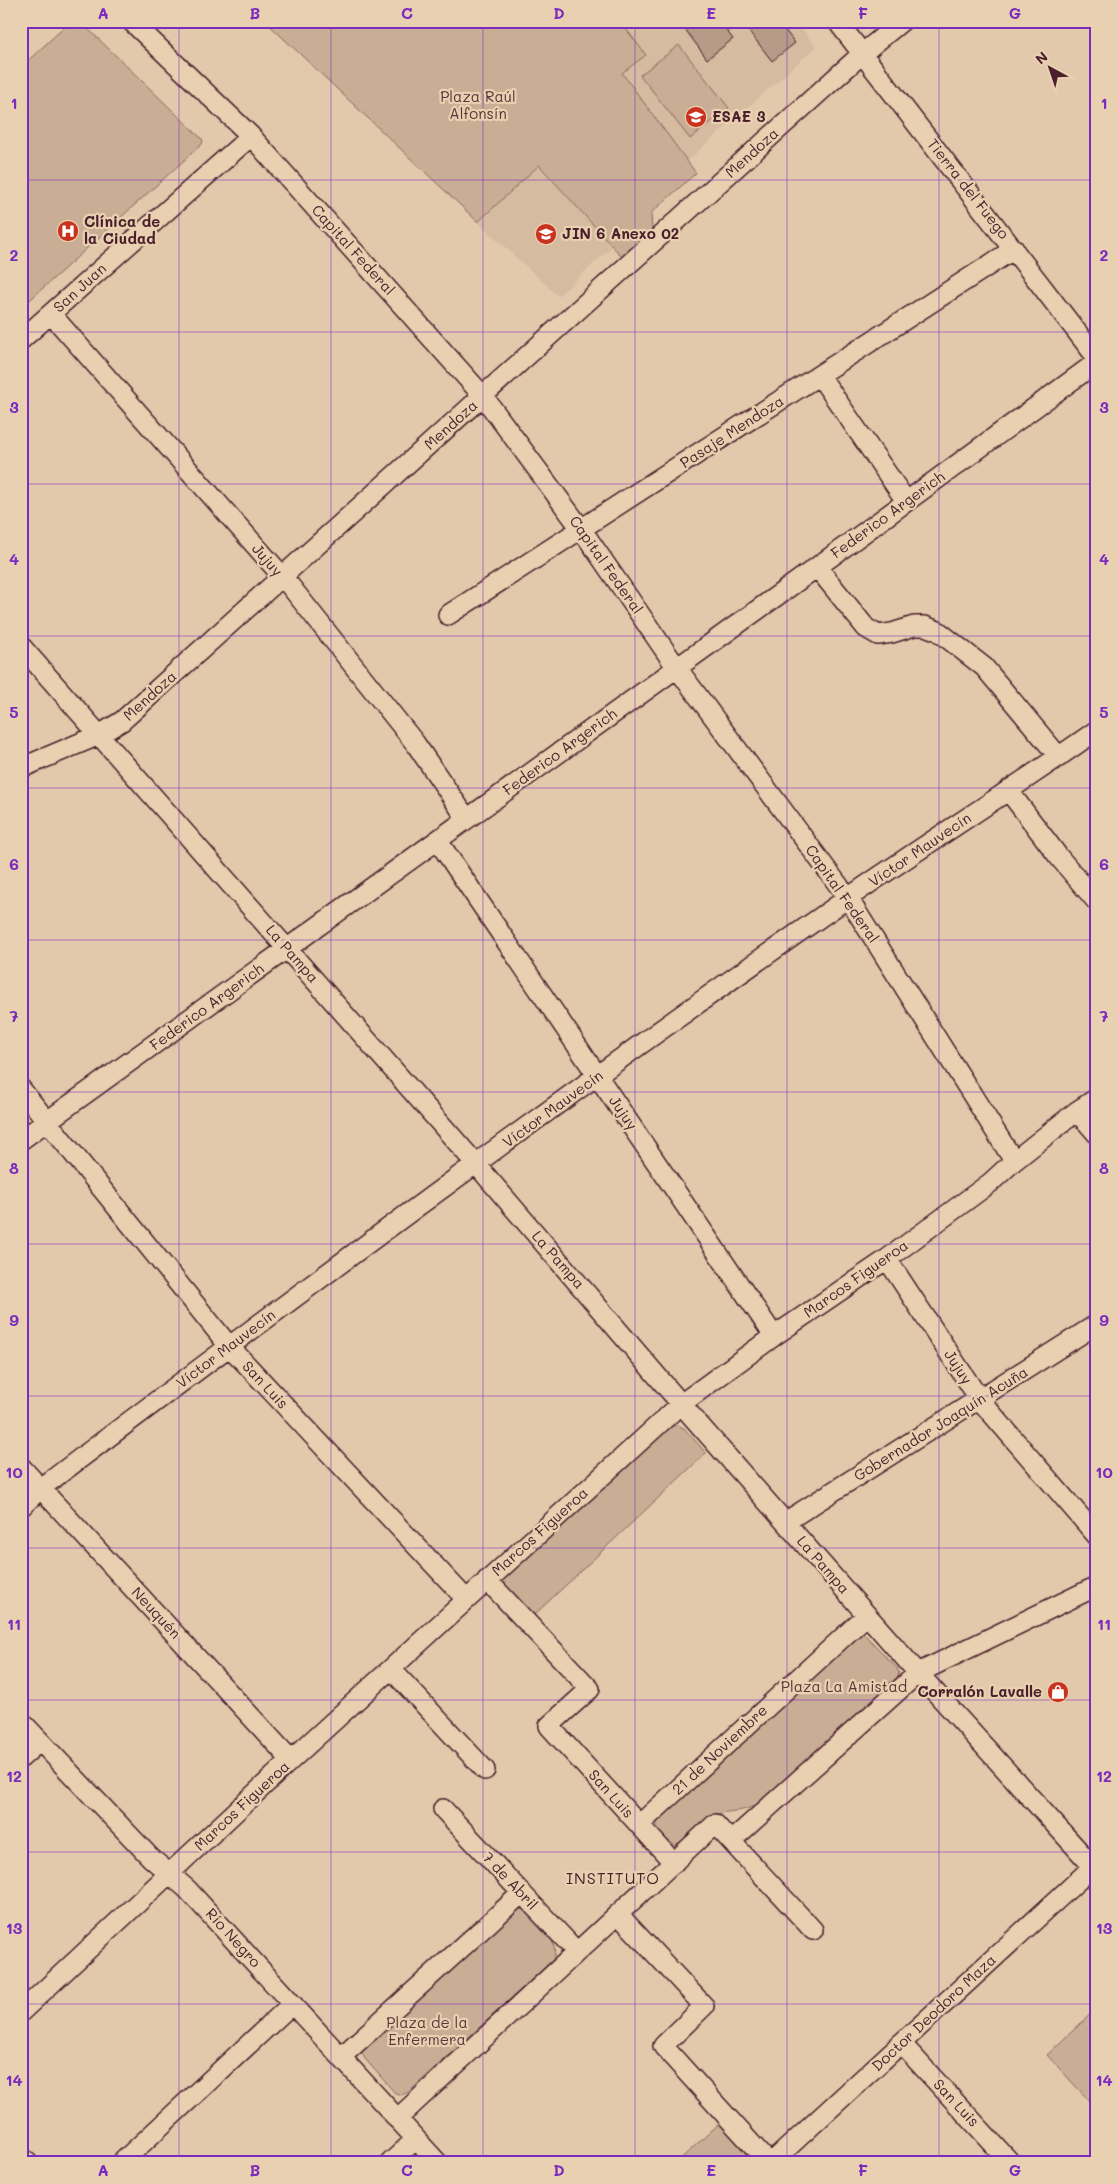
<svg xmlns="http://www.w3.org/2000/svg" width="1118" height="2184" viewBox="0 0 1118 2184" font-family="Mali,sans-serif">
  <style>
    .built { fill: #d5bba0 }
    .green { fill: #c9ad95; stroke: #8a6660 }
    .building { fill: #b79a87; stroke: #4a1f2b }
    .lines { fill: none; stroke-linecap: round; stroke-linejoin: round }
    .minor-casing { stroke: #4a1f2b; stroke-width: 22 }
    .minor { stroke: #e8d0b0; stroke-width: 19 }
    .grid { fill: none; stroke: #7b2cbf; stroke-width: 1; stroke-opacity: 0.55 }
    .labels { text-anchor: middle; stroke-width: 4.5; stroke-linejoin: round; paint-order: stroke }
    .park-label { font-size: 15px; fill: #5d343b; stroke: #e8d0b0 }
    .poi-label { font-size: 15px; font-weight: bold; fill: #4a1f2b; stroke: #e8d0b0; text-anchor: start }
    .street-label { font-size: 15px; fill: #4a1f2b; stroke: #e8d0b0 }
    .neighbourhood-label { font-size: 16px; letter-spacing: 1px; fill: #4a1f2b; stroke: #e8d0b0 }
    .neatline { fill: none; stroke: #7b2cbf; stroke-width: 2 }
    .grid-label { font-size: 16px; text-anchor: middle; font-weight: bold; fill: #7b2cbf }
  </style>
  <rect width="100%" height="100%" fill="#e2c9ab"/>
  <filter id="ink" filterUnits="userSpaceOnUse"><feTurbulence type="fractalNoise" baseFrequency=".02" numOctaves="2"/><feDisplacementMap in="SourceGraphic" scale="10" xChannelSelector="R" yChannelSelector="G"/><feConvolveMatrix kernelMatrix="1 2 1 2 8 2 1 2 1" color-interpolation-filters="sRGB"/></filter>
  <g filter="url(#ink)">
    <!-- built -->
    <path class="built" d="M620,21H796L816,47L687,161L622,73L646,55Z
      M539,165L612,247L558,296L478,222Z"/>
    <!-- green -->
    <path class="green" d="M71,21H80L203,140L202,144L21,308V67Z
      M265,21H620L646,55L622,73L696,173L651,213L652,232L623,258L539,165L478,222Z
      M679,45L729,108L690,139L640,75Z
      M677,1425L684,1428L706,1453L532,1617L509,1590L504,1581L506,1573L665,1428Z
      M858,1634H864L897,1668L899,1674L897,1678L766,1800C757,1805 747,1810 736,1811C728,1812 721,1812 713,1816C699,1824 689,1838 675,1845C664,1839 654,1831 658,1818Z
      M524,1909C537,1923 561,1939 553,1960L409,2092L401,2095L395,2093L365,2059L362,2053L364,2045L514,1910Z
      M1097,2008V2100L1092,2104L1047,2055Z
      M721,2122L749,2154L751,2163H676Z"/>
    <!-- building -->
    <path class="building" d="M679,21H727L722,25L733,39L707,59Z
      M741,21H778L795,43L772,61Z"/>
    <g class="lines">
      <!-- minor casing -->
      <g class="minor-casing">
        <path id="minor" d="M131,21L251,136L483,396L582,530L677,668L848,898L1014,1161
          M837,21L1097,358
          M51,314L283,577L415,743L467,819
          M21,340L251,136
          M820,376L906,501
          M817,567L866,628L878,635L892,633L914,626H925L938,631L984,667L1059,757
          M448,615L1014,249
          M21,646L476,1164L681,1404L918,1673L1097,1871
          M21,768L99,735L122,721L863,53L902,21
          M1008,790L1058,856L1097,902
          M438,841L774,1336
          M21,1089L229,1346L466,1599
          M1077,1111L1097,1134
          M21,1140L817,567L1097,362
          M887,1259L980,1400L1097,1536
          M21,1467L291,1760
          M21,1507L41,1488C307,1287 574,1088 848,898C930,841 1015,788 1097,730
          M785,1522L1097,1324
          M487,1580L590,1689L549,1726L674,1863
          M391,1669L485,1770
          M21,1721L151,1858L187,1889L438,2163
          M21,1758L40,1741
          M443,1809L577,1952
          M639,1825L867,1615
          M731,1841L918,1673L1097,1586
          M618,1914L704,2006L663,2046L769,2163
          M21,2012L291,1760L681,1404L774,1336L887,1259L990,1183L1014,1161L1077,1111L1097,1098
          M901,2043L1011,2163
          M341,2057L522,1893
          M397,2119L715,1824L813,1930
          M21,2156L28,2163
          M121,2163L292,2004
          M390,2163L416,2139
          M771,2163L1097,1863"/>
      </g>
      <!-- minor -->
      <use href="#minor" class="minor"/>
    </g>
  </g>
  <!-- grid -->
  <path class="grid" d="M179,21V2163M331,21V2163M483,21V2163M635,21V2163M787,21V2163M939,21V2163M21,180H1097M21,332H1097M21,484H1097M21,636H1097M21,788H1097M21,940H1097M21,1092H1097M21,1244H1097M21,1396H1097M21,1548H1097M21,1700H1097M21,1852H1097M21,2004H1097"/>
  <!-- icons -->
  <defs>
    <g id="school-disc" transform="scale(1.125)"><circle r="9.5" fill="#c8321e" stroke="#e8d0b0"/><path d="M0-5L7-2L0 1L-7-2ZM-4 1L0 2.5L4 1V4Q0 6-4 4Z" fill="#fff"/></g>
    <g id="hospital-disc" transform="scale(1.125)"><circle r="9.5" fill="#c8321e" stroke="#e8d0b0"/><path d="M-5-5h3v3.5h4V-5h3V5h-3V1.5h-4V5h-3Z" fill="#fff"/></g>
    <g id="shop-disc" transform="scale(1.125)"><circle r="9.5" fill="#c8321e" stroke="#e8d0b0"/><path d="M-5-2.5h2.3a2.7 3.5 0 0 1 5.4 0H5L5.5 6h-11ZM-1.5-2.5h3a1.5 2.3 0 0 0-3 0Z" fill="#fff"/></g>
  </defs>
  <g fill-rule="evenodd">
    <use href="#school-disc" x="696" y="117"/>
    <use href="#hospital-disc" x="68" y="231"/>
    <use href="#school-disc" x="546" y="234"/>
    <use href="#shop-disc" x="1058" y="1692"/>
  </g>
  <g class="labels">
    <!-- park labels -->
    <g class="park-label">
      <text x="478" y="102">Plaza Raúl<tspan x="478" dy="17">Alfonsín</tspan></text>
      <text x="844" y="1692">Plaza La Amistad</text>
      <text x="427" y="2028">Plaza de la<tspan x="427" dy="17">Enfermera</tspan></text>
    </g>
    <!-- poi labels -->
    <g class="poi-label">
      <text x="712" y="122">ESAE 3</text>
      <text x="84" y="227">Clínica de<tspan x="84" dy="17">la Ciudad</tspan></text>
      <text x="562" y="239">JIN 6 Anexo 02</text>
      <text x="1042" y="1697" text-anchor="end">Corralón Lavalle</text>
    </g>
    <!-- street labels -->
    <g class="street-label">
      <text transform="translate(752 153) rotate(-42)" y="5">Mendoza</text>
      <text transform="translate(968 189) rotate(52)" y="5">Tierra del Fuego</text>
      <text transform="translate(353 250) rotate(48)" y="5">Capital Federal</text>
      <text transform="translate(80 288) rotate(-42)" y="5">San Juan</text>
      <text transform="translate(451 425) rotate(-42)" y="5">Mendoza</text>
      <text transform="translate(732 432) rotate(-33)" y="5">Pasaje Mendoza</text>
      <text transform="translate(888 515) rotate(-36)" y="5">Federico Argerich</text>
      <text transform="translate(267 560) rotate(49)" y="5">Jujuy</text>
      <text transform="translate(606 565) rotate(55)" y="5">Capital Federal</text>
      <text transform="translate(150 696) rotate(-42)" y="5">Mendoza</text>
      <text transform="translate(560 752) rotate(-36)" y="5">Federico Argerich</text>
      <text transform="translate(920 850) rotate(-34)" y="5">Víctor Mauvecín</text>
      <text transform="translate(842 894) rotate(55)" y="5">Capital Federal</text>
      <text transform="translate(292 954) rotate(49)" y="5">La Pampa</text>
      <text transform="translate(207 1007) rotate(-36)" y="5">Federico Argerich</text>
      <text transform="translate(553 1109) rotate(-36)" y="5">Víctor Mauvecín</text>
      <text transform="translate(623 1113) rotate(56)" y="5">Jujuy</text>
      <text transform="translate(558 1260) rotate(49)" y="5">La Pampa</text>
      <text transform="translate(856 1279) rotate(-35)" y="5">Marcos Figueroa</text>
      <text transform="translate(226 1349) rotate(-37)" y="5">Víctor Mauvecín</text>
      <text transform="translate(958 1367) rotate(57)" y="5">Jujuy</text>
      <text transform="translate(265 1385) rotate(47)" y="5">San Luis</text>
      <text transform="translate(941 1424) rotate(-32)" y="5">Gobernador Joaquín Acuña</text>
      <text transform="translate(540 1532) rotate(-42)" y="5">Marcos Figueroa</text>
      <text transform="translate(823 1565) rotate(49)" y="5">La Pampa</text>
      <text transform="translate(156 1613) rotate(47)" y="5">Neuquén</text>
      <text transform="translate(720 1750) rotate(-43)" y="5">21 de Noviembre</text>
      <text transform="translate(611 1794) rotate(48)" y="5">San Luis</text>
      <text transform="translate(242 1806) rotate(-43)" y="5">Marcos Figueroa</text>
      <text transform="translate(510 1881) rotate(47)" y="5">7 de Abril</text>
      <text transform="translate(233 1938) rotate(48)" y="5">Río Negro</text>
      <text transform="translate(934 2013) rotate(-43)" y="5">Doctor Deodoro Maza</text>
      <text transform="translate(956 2103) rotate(47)" y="5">San Luis</text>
    </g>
    <!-- neighbourhood labels -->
    <g class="neighbourhood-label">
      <text x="613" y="1884">INSTITUTO</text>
    </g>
  </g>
  <!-- margin -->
  <rect width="1118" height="2184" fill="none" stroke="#e8d0b0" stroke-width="55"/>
  <!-- north arrow -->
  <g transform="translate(1050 68) rotate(320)" stroke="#e8d0b0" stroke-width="4" paint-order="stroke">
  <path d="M0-4L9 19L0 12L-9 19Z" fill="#4a1f2b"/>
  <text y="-8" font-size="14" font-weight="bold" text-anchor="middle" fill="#4a1f2b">N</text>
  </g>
  <rect x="28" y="28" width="1062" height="2128" class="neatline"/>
  <g class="grid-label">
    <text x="103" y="19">A</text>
    <text x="255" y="19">B</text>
    <text x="407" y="19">C</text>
    <text x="559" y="19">D</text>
    <text x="711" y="19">E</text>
    <text x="863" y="19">F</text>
    <text x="1015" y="19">G</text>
    <text x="14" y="109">1</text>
    <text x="1104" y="109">1</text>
    <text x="14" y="261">2</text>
    <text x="1104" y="261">2</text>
    <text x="14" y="413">3</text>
    <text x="1104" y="413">3</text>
    <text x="14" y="565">4</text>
    <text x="1104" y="565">4</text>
    <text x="14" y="718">5</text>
    <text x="1104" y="718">5</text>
    <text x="14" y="870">6</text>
    <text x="1104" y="870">6</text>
    <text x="14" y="1022">7</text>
    <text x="1104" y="1022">7</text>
    <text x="14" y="1174">8</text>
    <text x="1104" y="1174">8</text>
    <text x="14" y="1326">9</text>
    <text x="1104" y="1326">9</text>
    <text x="14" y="1478">10</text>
    <text x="1104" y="1478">10</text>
    <text x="14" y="1630">11</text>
    <text x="1104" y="1630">11</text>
    <text x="14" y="1782">12</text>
    <text x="1104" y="1782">12</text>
    <text x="14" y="1934">13</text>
    <text x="1104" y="1934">13</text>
    <text x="14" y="2086">14</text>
    <text x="1104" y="2086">14</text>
    <text x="103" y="2176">A</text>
    <text x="255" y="2176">B</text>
    <text x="407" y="2176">C</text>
    <text x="559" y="2176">D</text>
    <text x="711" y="2176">E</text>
    <text x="863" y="2176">F</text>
    <text x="1015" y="2176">G</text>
  </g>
</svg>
